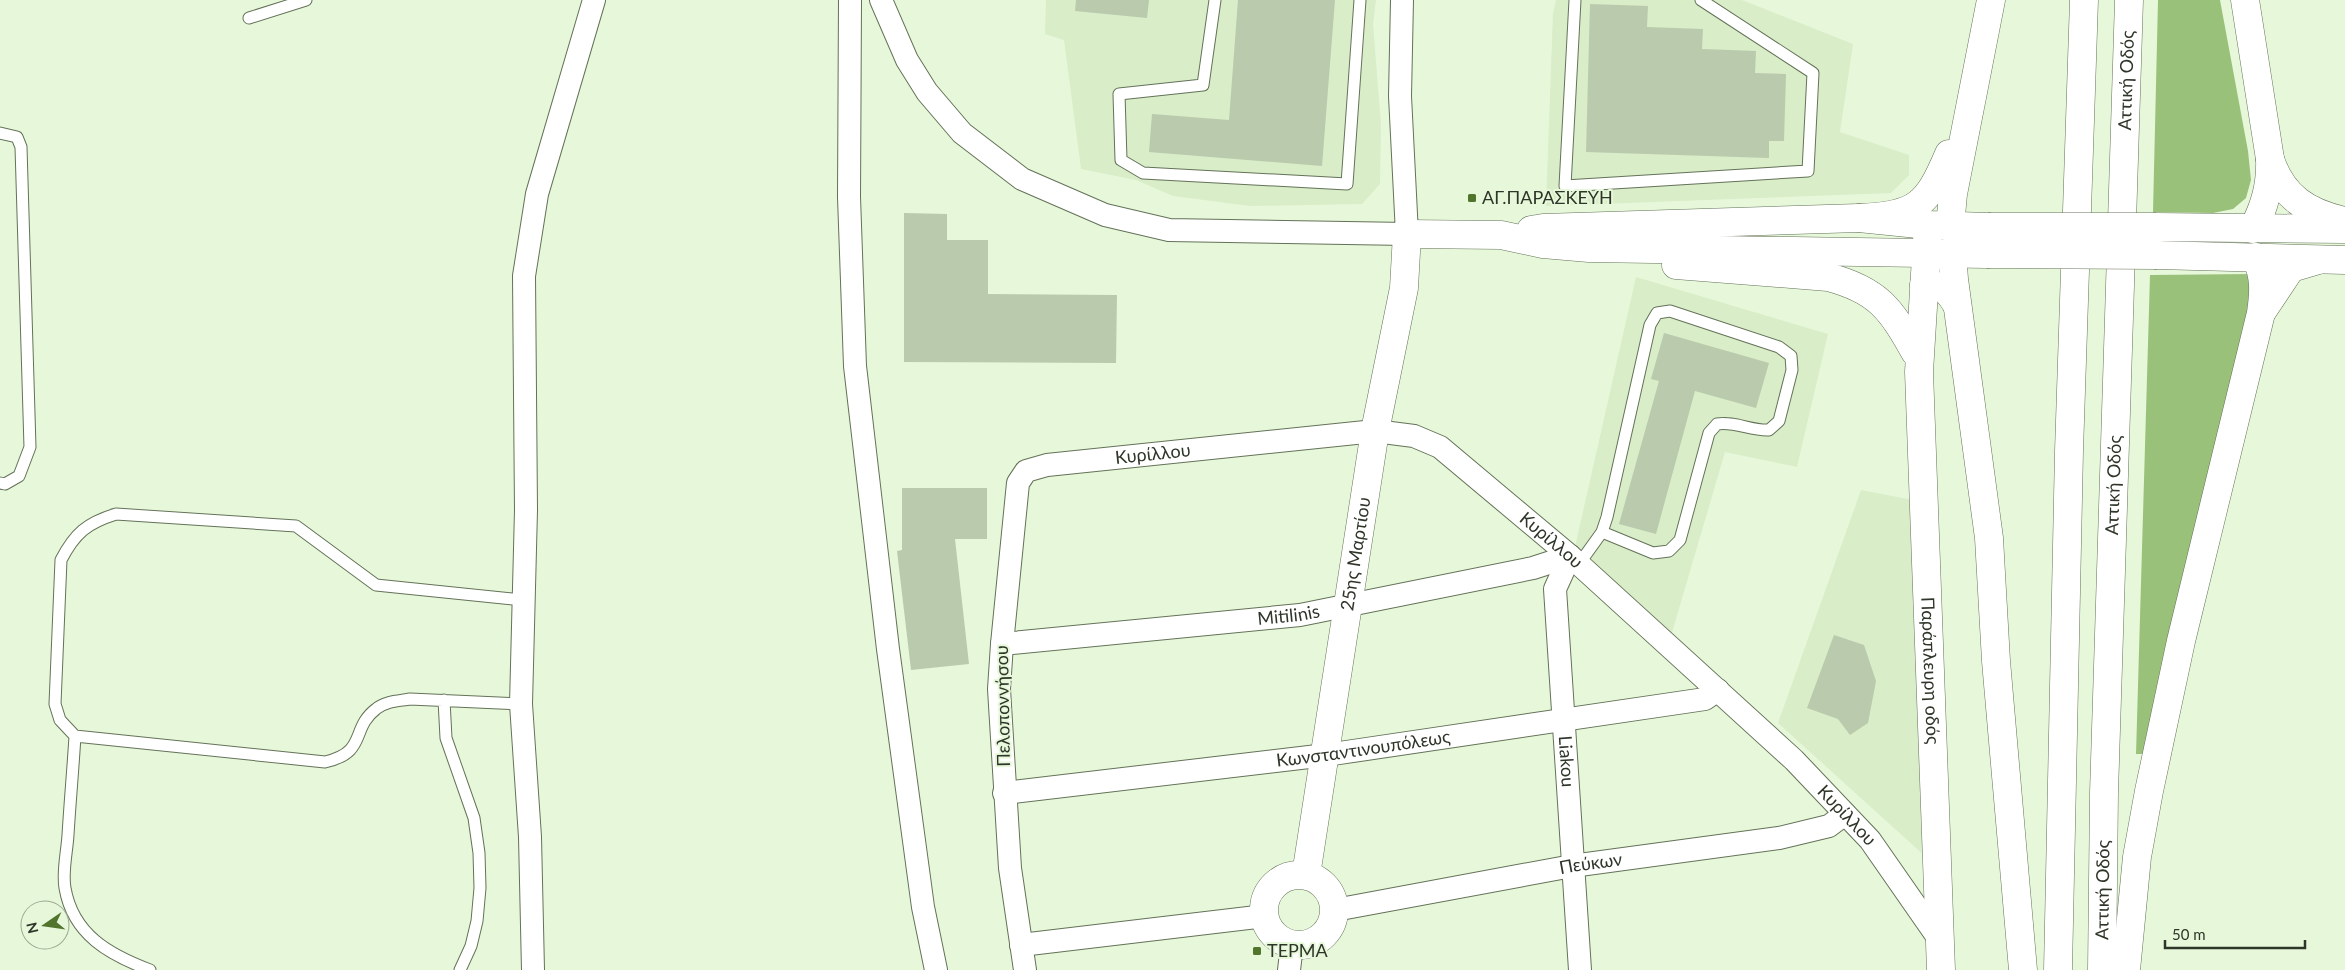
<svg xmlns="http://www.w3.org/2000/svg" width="2345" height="970" viewBox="0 0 2345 970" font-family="Lato,sans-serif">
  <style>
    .built { fill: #d8edc8 }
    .forest { fill: #9ac179 }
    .building { fill: #bacaad }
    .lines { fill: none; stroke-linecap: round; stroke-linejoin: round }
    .service-casing { stroke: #647258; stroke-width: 13 }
    .minor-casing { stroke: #647258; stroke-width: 24 }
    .tertiary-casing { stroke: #647258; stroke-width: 29 }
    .motorway-casing { stroke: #647258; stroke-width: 29 }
    .service { stroke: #fff; stroke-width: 11 }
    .minor { stroke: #fff; stroke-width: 22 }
    .tertiary { stroke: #fff; stroke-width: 28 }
    .motorway { stroke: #fff; stroke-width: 28 }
    .tertiary-bridge-casing { stroke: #647258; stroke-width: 29; stroke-linecap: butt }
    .tertiary-bridge { stroke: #fff; stroke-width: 28 }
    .poi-dot { fill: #52752d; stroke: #e7f8da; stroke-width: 2 }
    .labels { text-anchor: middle; stroke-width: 4; stroke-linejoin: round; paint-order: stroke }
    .street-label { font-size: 18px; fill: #2e3529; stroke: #e7f8da }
    .poi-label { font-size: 18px; fill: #2e3529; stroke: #e7f8da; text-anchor: start }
  </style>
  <rect width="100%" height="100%" fill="#e7f8da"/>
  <!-- built -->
  <path class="built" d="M1046,0H1376L1373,24L1381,124L1380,184L1362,204L1250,206L1173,196L1136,180L1081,169L1064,40L1045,34Z
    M1556,0H1742L1853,44L1840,132L1909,155V175L1891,193L1546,206L1553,13Z
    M1636,277L1828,334L1797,467L1725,452L1671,636L1575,547Z
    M1861,490L1913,500L1926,857L1778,723Z"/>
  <!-- forest -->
  <path class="forest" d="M2158,0H2220L2248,151L2251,180L2246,198L2233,209L2213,213L2153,212Z
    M2251,274L2256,292L2150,754H2136L2150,275Z"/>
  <!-- building -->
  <path class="building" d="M1076,0H1149L1147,18L1075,11Z
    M1238,0H1335L1322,166L1149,152L1152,114L1229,120Z
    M1590,4L1648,6L1647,27L1703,29L1702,49L1756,51L1755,73L1786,74L1784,141H1769V158L1586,152Z
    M904,213L947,214V240H988V294L1117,295L1116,363L904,362Z
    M1664,333L1769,363L1756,408L1695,391L1656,534L1619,524L1659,381L1651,379Z
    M902,488H987V539H955L969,664L911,670L897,551L902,550Z
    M1834,635L1864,645L1876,681L1868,723L1850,735L1838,719L1807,708Z"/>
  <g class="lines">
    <!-- service casing -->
    <g class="service-casing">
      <path id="service" d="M1215,0L1203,85L1119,94L1121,160L1143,173L1347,184L1360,0
        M1575,0L1565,186L1808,171L1813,73L1701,0
        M249,18L306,0
        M0,133L17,137L21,147L30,447L19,476L5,484L0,483
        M1579,564L1602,532L1607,517L1650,325L1657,313L1670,311L1779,347L1791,356L1792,370L1779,421L1769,430C1751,431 1735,421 1717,424L1709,433L1680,540L1669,551L1653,553L1602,532
        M444,700L446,738L474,818L479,853L480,888L477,921L471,946L460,970
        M521,704L410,699C399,701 385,701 376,709C350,729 368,752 325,762L75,736L60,720L55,704L61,560C75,533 87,523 116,514L296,526L376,585L522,600
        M75,736C73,769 70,802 68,835C67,852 62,872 65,888C73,935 110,955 150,970"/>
    </g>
    <!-- minor casing -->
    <g class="minor-casing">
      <g id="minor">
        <path d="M850,0L849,197L855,366L888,649L923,907L936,970"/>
        <path d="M881,0L907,60L927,92L962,133L1022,179L1105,215L1169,230L1407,234L1400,96L1402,0"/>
        <path id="s1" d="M1570,556L1555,589L1580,970"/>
        <path id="s2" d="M1002,644L1300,615L1533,568L1570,556"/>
        <path id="s3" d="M1004,793L1326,755L1705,699L1718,690"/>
        <path id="s4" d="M1335,910L1572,866L1779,838L1829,826L1845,814"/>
        <path d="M1021,945L1265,916"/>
        <path d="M533,970L530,837L521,704L526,510L524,276L537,194L594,0"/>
        <path id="s5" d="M1025,970L1010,868L999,689L1002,644L1018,483L1026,471L1047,465L1375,431L1414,436L1440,447L1570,556L1794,760L1870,840L1941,942"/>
        <path d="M1289,970L1292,945"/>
      </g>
    </g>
    <!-- tertiary casing -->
    <g class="tertiary-casing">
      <g id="tertiary">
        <path id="s6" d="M1928,225L1919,372L1941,970"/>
        <path d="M2156,227L2345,229"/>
        <path d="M1531,230L1543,228L1859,218L1928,225L1988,227"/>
        <path d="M2157,255L2345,260"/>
        <path d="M1676,265L1828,277C1878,290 1891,309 1915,352"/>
        <path id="s7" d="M1306,875L1375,431L1404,288L1407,234L1501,235L1543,244L1589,248L1987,254"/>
        <circle cx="1299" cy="910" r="35"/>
      </g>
    </g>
    <!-- motorway casing -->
    <g class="motorway-casing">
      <g id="motorway">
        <path d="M2245,0L2270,159C2271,185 2265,206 2253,229"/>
        <path d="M2270,159C2282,197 2308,213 2345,221"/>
        <path d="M1859,218C1917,215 1927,206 1949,154"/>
        <path d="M1950,227L1953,194L1991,0"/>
        <path d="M1952,253L1954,279L1989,538L1996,661L2023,970"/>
        <path d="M1924,285C1942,284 1948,290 1957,305"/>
        <path d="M2263,310L2291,268L2318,260"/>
        <path d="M2058,970L2069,451L2084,0"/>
        <path id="s8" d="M2102,970L2104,793L2129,0"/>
        <path d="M2126,970L2137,857L2149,791L2181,641L2261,313C2264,292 2265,277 2256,257"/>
      </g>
    </g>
    <!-- service -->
    <use href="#service" class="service"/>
    <!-- minor -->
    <use href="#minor" class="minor"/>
    <!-- tertiary -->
    <use href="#tertiary" class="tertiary"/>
    <!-- motorway -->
    <use href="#motorway" class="motorway"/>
    <!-- tertiary-bridge casing -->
    <g class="tertiary-bridge-casing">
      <path id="tertiary-bridge" d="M1988,227H2156
        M1987,254L2157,255"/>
    </g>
    <!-- tertiary-bridge -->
    <use href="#tertiary-bridge" class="tertiary-bridge"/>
  </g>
  <!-- markers -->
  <g class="poi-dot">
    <rect x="1467" y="193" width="10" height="10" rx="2.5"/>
    <rect x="1252" y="946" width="10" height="10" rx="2.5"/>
  </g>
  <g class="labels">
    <!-- street labels -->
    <g class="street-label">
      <text dy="6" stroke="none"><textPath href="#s8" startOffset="890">Αττική Οδός</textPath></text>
      <text dy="6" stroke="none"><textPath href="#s5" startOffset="632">Κυρίλλου</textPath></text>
      <text dy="6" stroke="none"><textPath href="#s8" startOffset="485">Αττική Οδός</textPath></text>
      <text dy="6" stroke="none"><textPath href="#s5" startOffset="1068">Κυρίλλου</textPath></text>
      <text dy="6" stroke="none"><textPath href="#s7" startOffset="325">25ης Μαρτίου</textPath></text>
      <text dy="6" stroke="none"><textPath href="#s2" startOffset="288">Mitilinis</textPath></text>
      <text dy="6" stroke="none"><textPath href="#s6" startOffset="446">Παράπλευρη οδός</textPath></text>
      <text transform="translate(1003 706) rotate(-91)" y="6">Πελοποννήσου</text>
      <text dy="6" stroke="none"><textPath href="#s3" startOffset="362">Κωνσταντινουπόλεως</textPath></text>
      <text dy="6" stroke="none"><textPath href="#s1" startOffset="209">Liakou</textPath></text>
      <text dy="6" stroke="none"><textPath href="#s5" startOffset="1472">Κυρίλλου</textPath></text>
      <text dy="6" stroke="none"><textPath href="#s4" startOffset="260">Πεύκων</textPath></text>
      <text dy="6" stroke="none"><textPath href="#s8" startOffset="80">Αττική Οδός</textPath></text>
    </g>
    <!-- poi labels -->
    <g class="poi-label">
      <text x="1482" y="204">ΑΓ.ΠΑΡΑΣΚΕΥΗ</text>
      <text x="1267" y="957">ΤΕΡΜΑ</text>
    </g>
  </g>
  <!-- north arrow -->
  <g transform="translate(45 925) rotate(257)"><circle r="24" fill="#e7f8da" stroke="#9daa93"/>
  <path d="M0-4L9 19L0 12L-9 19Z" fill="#52752d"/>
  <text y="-8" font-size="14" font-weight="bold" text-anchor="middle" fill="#2e3529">N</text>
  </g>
  <!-- scale -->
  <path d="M2165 940v8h140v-8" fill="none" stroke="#2e3529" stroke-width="2.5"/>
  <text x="2172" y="940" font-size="15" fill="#2e3529" stroke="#e7f8da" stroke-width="4" paint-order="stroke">50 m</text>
</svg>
